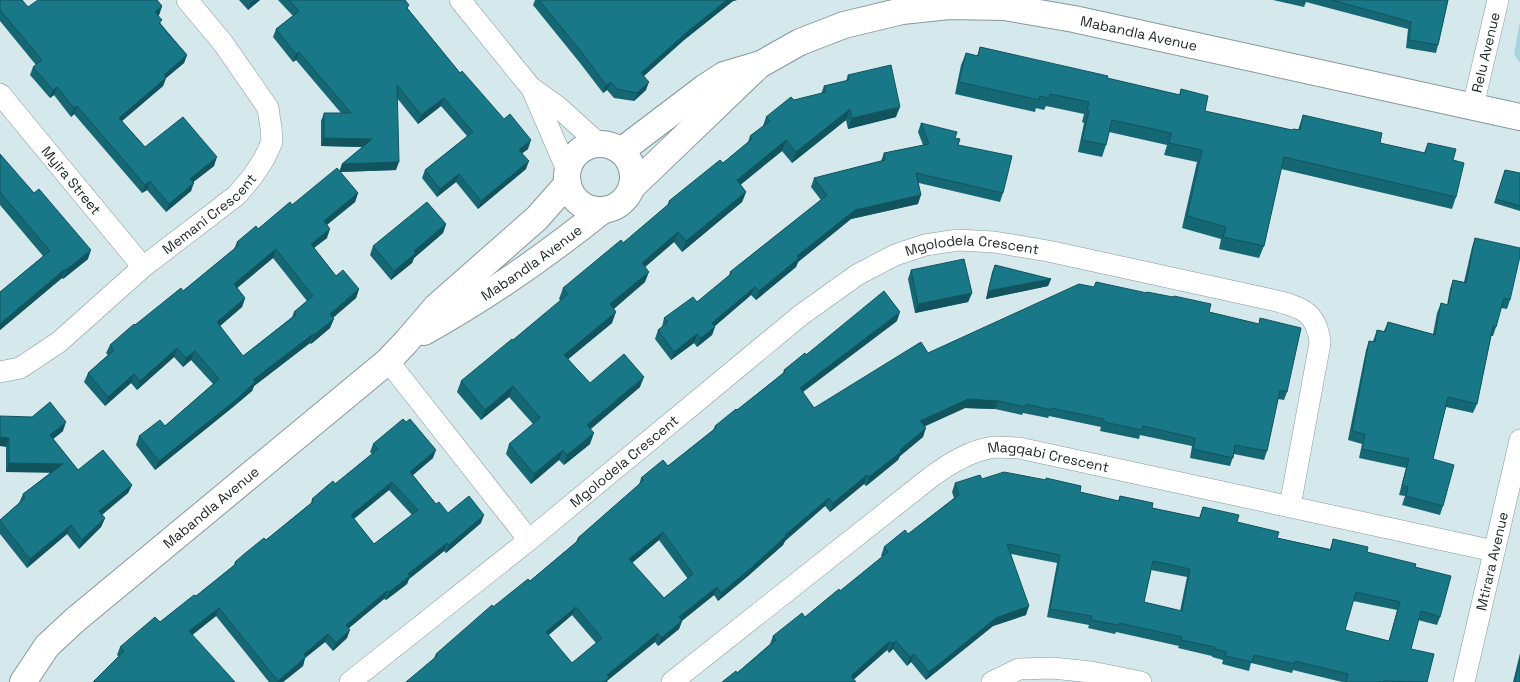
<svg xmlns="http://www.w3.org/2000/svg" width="1520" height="682" viewBox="0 0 1520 682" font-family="'Space Grotesk',sans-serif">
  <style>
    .green { fill: #a4d5df }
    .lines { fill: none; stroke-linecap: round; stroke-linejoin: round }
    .minor-casing { stroke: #87989c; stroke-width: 22 }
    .tertiary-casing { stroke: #87989c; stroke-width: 28 }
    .minor { stroke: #fff; stroke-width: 21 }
    .tertiary { stroke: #fff; stroke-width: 26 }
    .wall { fill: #156774; fill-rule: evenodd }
    .shaded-wall { fill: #11545e }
    .building { fill: #187887; stroke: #11545e; fill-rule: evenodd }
    .labels { text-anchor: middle; stroke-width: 4.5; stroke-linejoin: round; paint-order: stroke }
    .street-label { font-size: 14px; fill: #1c2324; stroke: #fff }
  </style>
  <rect width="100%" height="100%" fill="#d5e8eb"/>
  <!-- green -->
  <path class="green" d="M1520,21V63L1514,54Z"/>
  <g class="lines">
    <!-- minor casing -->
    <g class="minor-casing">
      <g id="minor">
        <path d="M460,0L532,89L568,172"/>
        <path d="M533,89L557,106L599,144"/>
        <path id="s1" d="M0,94L143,267"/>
        <path id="s2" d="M1473,106L1498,0"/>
        <path d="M388,361L529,540"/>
        <path id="s3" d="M0,372L20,368L59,342L143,267L237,195L253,176L264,159L272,142L271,128L268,108L223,43L187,0"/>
        <path id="s4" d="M350,682L529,540L801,315L857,275L895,255L925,245L958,240L994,242L1048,251L1268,299C1297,306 1317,309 1320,343L1290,506"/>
        <path id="s5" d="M672,682L931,477C950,463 971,450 995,447C1003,447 1011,448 1019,448L1494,551"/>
        <path d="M992,682L1019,669L1052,668L1091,672L1141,682"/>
        <path id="s6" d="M1464,682L1520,440"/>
      </g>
    </g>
    <!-- tertiary casing -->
    <g class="tertiary-casing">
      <g id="tertiary">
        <circle cx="600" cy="177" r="33"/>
        <path id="s7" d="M621,151L704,88L724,75L761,64L800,42L844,25L902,11L949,6L1004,7L1074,19L1520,117"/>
        <path d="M633,186L758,66"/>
        <path id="s8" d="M424,332C487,297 547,255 603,210"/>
        <path id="s9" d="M23,682L47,646L75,620L388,361L406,342L436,307L537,218L568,183"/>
      </g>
    </g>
    <!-- minor -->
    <use href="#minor" class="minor"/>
    <!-- tertiary -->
    <use href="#tertiary" class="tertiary"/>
  </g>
  <!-- wall -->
  <path class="wall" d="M0,0L28,7L162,6L159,15L158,16L161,24L187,55L184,63L166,78L163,86L122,121L145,147L214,166L193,182L191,191L166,212L147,190L142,193L74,114L71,117L54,95L50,98L30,75L33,67L36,65L0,21Z
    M239,0H260L248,10Z
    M278,0H405L408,9L460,73L528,149L522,153L526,169L478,209L456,182L437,197L422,178L425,170L467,136L441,106L418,124L397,98L396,170L340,172L358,193L355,202L327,225V238L314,248L336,276L359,289L356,298L333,318L330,328L311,344L310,343L254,386L252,391L233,407L155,470L136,445L139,436L165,426L213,384L191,360L183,367L174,357L137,390L131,383L105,406L84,382L88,373L108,355L106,353L110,345L135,325L183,291L234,249L237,242L258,229L292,205L340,171L342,164L363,147L321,146V121L324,113H341L296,60L293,62L273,37L276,29L293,16ZM273,258L307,301L294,312L292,317L243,356L220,326L242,307L245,298L237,288Z
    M535,0H737L733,1L684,40L644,76L646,90L634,101L614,98L607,90L603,93L580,63L533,5Z
    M1273,0H1448L1438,45L1436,53L1406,48L1408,29L1306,2L1304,7Z
    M980,47L1107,78L1179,95L1181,89L1205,111L1292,130H1298L1303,115L1380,143L1424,153L1428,143L1453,160L1456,197L1452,209L1281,169L1264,246L1259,258L1219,249L1221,239L1182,228L1197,162L1164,155L1167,145L1109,132L1106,145L1102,157L1078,152L1084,123L1082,122L1084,114L1046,106L1044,110L1036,108L1035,112L955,94L961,65L966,53L977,56Z
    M848,75L896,117L848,129L846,120L792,163L782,151L740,184L746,192L742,202L682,252L674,242L645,267V282L614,309L612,323L568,359L590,383L640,387L591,429L590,444L564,465L559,460L531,484L506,454L509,444L533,424L509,397L481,420L457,392L461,381L513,340L561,301L559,299L563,288L623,243L667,206L669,201L723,163L748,142L750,136L763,126L766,117L794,100L821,94L824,86L846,81Z
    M921,123L955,138L958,145L1003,193L1000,202L919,183L918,204L851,219L798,262L796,267L756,300L751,295L715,326L712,335L697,347L694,343L671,360L655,339L658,330L662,327L664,318L697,302L729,276L730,272L821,200L811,187L814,178L881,161L884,153L923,145L918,132Z
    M0,154L88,259L63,279L62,278L0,330V292L43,256L0,205Z
    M1505,170L1520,173V211L1494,203Z
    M446,224L443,233L414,258L412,263L391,280L370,255L373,246Z
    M1475,238L1510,300L1507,309L1501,308L1496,327L1493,336H1491L1477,404L1473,413L1446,407L1433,459L1443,506L1440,515L1402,505L1405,496L1399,495L1406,468L1359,458L1362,444L1348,440L1366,350L1369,341H1373L1377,330L1384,331L1388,322L1433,334L1437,313L1441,303L1447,305L1450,289L1453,280L1464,282L1472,247Z
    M995,265L1051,279L1048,286L986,299L992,272Z
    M911,270L972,293L968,302L915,313L908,279Z
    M1096,282L1209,312L1259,324L1260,318L1287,392L1284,400L1278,399L1267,451L1264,460L1234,454L1230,466L1190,458L1192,446L1140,435L1139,439L1100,431L1101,427L1049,416L1048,418L1023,413L1022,415L995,409L965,408L924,426L923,437L900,456L898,460L866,486L864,484L830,512L825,506L785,541L783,545L748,576L718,601L714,595L682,621L679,629L658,646L655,642L608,680L434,658L436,654L493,607L530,581L576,542L578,538L639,485L641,478L668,466L713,430L715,426L737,410L783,373L784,370L806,355L897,321L803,392L814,408L928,353L1094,287ZM659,540L688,579L664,598L632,563ZM572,615L596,643L572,663L548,635Z
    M0,416L63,431L53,439L78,470L132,485L128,493L102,515L105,518L101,527L79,549L67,534L27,568L0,534V520L19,503L23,494L51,472H6V447Z
    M373,444L433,458L413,475L436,504L448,513L481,523L446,553L444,551L409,579L407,584L386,600L384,599L349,628L347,638L333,651L325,642L305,658L303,666L283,682H269L216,616L192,635L118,656L117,655L120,647L160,622L196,596L234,565L235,562L266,540L311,503L312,499L335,484L372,454L370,452ZM389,490L412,515L374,544L354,519Z
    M982,479L1080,492L1118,501L1120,496L1152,508L1199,518L1203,507L1237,522L1277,538L1330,549L1333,539L1367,552L1415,567L1440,617L1437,625L1418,620L1411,649L1427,682H1342L1293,670L1292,673L1251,663L1249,671L1222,664L1223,660L1212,657V656L1178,648L1179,646L1116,632L1115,634L1088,628L1089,625L1047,617L1057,563L1011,554L1026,615L993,626L926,680L911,662L907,666L893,649L889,653L887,650L854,679L722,682L737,673L770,644L773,636L805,617L840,591L882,557L881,556L884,547L908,534L954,498L952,492L955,483ZM1151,570L1187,577L1180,611L1144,602ZM1353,601L1397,610L1389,641L1345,630Z
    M1520,653V682H1513Z"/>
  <!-- shaded-wall -->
  <path class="shaded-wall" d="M254,0H260L248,10L250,3Z
    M727,0H737L733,1L684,40L638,81L641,73L687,32Z
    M162,6L159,15L152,20L155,12Z
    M299,52L296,60L293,62L296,54Z
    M187,55L184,63L166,78L163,86L116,126L119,118L164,75Z
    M611,82L607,90L603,93L606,85Z
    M649,82L646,90L634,101L637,93Z
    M57,87L54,95L50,98L53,90Z
    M444,98L441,106L418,124L421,115Z
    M77,106L74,114L71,117L74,108Z
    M900,107L896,117L848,129L852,118Z
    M850,109L846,120L792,163L796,152Z
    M324,138L372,139L369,147L321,146Z
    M531,140L528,149L516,158L519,150Z
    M786,140L782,151L733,191L737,180Z
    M217,157L214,166L187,187L190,179Z
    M529,161L526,169L478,209L481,201Z
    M399,162L396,170L339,172L342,164Z
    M459,174L456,182L437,197L440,189Z
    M150,181L147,190L142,193L145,185Z
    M194,183L191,191L166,212L169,204Z
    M746,192L742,202L682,252L686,241Z
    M358,193L355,202L320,230L324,221Z
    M921,195L918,204L851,219L798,262L796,267L756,300L759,291L797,256L855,210Z
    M446,224L443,233L414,258L412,263L391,280L394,271L414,251Z
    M330,229L327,238L308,252L311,244Z
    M678,232L674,242L638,273L642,263Z
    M276,249L273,258L231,293L234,284Z
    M91,250L88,259L63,279L66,270Z
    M65,269L62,278L0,330V324Z
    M649,272L645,282L606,315L610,304Z
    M1051,279L1048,286L986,299L988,291Z
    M755,287L751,295L709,331L712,323Z
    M359,289L356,298L326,323L330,314Z
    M972,293L968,302L915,313L918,304Z
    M245,298L242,307L214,331L217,322Z
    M616,312L612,323L560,366L564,355Z
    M900,312L897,321L797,396L800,388Z
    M334,319L330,328L311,344L314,335Z
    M715,327L712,335L697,347L701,338Z
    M313,334L310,343L254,386L252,391L233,407L155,470L159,461L253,380Z
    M697,334L694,343L671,360L674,352Z
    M177,348L174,357L137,390L140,381Z
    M195,351L191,360L183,367L186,358Z
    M134,374L131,383L105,406L108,397Z
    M644,377L640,387L583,435L587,425Z
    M513,386L509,397L481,420L485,410Z
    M968,399L998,401L995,409L965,408L917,430L920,421Z
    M66,422L63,431L47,444L50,435Z
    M926,428L923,437L900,456L898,460L866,486L869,477Z
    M594,433L590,444L564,465L567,455Z
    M0,437L9,438L6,447L0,446Z
    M436,450L433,458L407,480L410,472Z
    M563,450L559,460L531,484L534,474Z
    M9,463L63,464L59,473L6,472Z
    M867,475L864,484L830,512L833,503Z
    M392,482L389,490L348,523L351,515Z
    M132,485L128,493L95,520L99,511Z
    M829,498L825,506L785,541L783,545L748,576L718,601L721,593L785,535Z
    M484,515L481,523L446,553L449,545Z
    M105,518L101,527L79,549L82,540Z
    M71,525L67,534L27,568L30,559Z
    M663,532L659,540L626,568L629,559Z
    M447,543L444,551L409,579L407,584L386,600L389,592L408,574Z
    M717,587L714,595L676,625L679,617Z
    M387,591L384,599L343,633L346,625Z
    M1029,606L1026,615L993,626L926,680L929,672L996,618Z
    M576,607L572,615L543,640L546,632Z
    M219,608L216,616L186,640L189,631Z
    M682,621L679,629L658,646L661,638Z
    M350,630L347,638L333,651L336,643Z
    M658,633L655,642L608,680L607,682H604L607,675Z
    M328,634L325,642L305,658L303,666L283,682H277L304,654Z
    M890,641L887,650L851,682V676Z
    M896,641L893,649L889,653L892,644Z
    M914,654L911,662L907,666L910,657Z"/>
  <!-- building -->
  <path class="building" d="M0,0H22L28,7L38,0H157L162,6L155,12L162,20L159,23L187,55L164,75L166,78L119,118L145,147L183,117L217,157L190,179L194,183L169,204L150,181L145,185L77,106L74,108L57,87L53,90L33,67L42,60L1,11L0,12Z
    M289,0H405L409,5L407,8L460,73L462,71L504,119L510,114L531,140L519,150L529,161L481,201L459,174L440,189L425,170L473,132L444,98L421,115L397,85L399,162L342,164L372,139L324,138V113H351L299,52L296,54L276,29L299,11Z
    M539,0H727L687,32L641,73L649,82L637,93L617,89L611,82L606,85L583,54Z
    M1332,0H1448L1438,45L1409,40L1411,22Z
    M980,47L1108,76L1107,78L1180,95L1181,89L1208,96L1205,111L1292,130L1293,129L1300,130L1303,115L1382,133L1380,143L1425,153L1428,143L1456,149L1453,160L1464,163L1456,197L1284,157L1264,246L1223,237L1226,227L1187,216L1202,150L1169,143L1171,133L1112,120L1106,145L1082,140L1089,111L1087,110L1089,102L1050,94L1049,98L1040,96L1039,100L959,82L966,53L978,56Z
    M891,65L900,107L852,118L850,109L796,152L786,140L737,180L746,192L686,241L678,232L642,263L649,272L610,304L616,312L564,355L590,383L624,354L644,377L587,425L594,433L567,455L563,450L534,474L509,444L540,418L513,386L485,410L461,381L512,339L513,340L568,294L563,288L621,240L623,243L670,203L669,201L720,160L723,163L752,139L750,136L770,121L766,117L791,97L794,100L826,92L824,86L849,80L848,75Z
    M921,123L957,132L955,138L960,139L958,145L1012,156L1003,193L916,173L921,195L855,210L797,256L799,258L759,291L755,287L712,323L715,327L701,338L697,334L674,352L658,330L668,322L664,318L693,297L697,302L732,273L730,272L827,195L814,178L885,160L884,153L929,144Z
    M0,154L34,193L39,189L91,250L66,270L65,269L0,324V292L50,251L0,192Z
    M337,168L358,193L324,221L330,229L311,244L336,276L343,270L359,289L330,314L334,319L314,335L313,334L253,380L255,382L237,399L159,461L139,436L160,420L165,426L219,379L195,351L186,358L177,348L140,381L134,374L108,397L88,373L114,350L110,345L134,324L135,325L181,288L183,291L239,245L237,242L256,226L258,229L290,202L292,205ZM276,249L313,296L294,312L296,315L243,356L217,322L245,298L234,284Z
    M1505,170L1520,173V206L1496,199Z
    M427,202L446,224L414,251L416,253L394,271L373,246Z
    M1475,238L1520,248V256L1510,300L1504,298L1496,327L1493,326L1477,404L1448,397L1433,459L1454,465L1443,506L1406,496L1408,487L1402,485L1409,459L1362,449L1365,434L1352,431L1369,341L1375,342L1377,330L1385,332L1388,322L1435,335L1441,303L1448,305L1453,280L1466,283Z
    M964,259L972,293L918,304L911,270Z
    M995,265L1051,279L988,291Z
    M1096,282L1147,293V292L1173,297L1174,296L1211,304L1209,312L1259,324L1260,318L1301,328L1287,392L1280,390L1267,451L1235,445L1233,458L1193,449L1195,438L1143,426L1142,430L1104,422V419L1051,408V410L1026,404L1025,407L998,401L968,399L920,421L926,428L900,450L901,452L869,477L867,475L833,503L829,498L785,535L786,536L751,568L721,593L717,587L679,617L682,621L661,638L658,633L607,675L609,678L604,682H406L437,656L436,654L492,605L493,607L528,579L530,581L579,540L578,538L644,480L641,478L663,460L668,466L716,428L715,426L736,409L737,410L785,372L784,370L805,353L806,355L884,291L900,312L800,388L814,408L921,342L928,353L1079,284L1094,287ZM663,532L693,574L664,598L629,559ZM576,607L602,638L572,663L546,632Z
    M50,402L66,422L50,435L78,470L103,450L132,485L99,511L105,518L82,540L71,525L30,559L0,521V520L25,498L23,494L63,464L9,463V438L0,437V416L32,417Z
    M403,419L406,422L410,419L436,450L410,472L436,504L439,502L448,513L469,496L484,515L449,545L447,543L408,574L410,576L389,592L387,591L346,625L350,630L336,643L328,634L304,654L306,657L278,681L219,608L189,631L235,682H93L124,651L120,647L155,617L160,622L194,595L196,596L236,564L235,562L243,555L264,538L266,540L314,501L312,499L333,481L335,484L378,449L373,444ZM392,482L418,510L374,544L351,515Z
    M1004,472L1046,480V478L1081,486L1080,492L1119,501L1120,496L1153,503L1152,508L1200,518L1203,507L1239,515L1237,522L1279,532L1277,538L1331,550L1333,539L1368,547L1367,552L1416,564L1415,567L1451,576L1440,617L1421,611L1411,649L1434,654L1427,682L1384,681L1383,682H1346L1348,674L1295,661V664L1254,655L1252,662L1225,656L1226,652L1215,649V647L1181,640L1182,637L1119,623L1118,625L1091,620L1092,616L1050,609L1060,555L1007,544L1029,606L996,618L929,672L914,654L910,657L896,641L892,644L890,641L851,676L856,682H722L736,671L737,673L776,640L773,636L802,613L805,617L839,589L840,591L888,552L884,547L905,530L908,534L959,495L955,483L980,475L982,479ZM1153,561L1190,569L1182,611L1144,602ZM1356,592L1400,602L1389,641L1345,630Z
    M1520,659V682H1515Z"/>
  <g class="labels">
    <!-- street labels -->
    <g class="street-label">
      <text dy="5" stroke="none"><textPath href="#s7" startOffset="558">Mabandla Avenue</textPath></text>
      <text dy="5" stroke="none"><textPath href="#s2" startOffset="55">Relu Avenue</textPath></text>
      <text dy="5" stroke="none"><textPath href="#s1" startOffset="112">Myira Street</textPath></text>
      <text dy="5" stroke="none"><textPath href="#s3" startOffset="265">Memani Crescent</textPath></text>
      <text dy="5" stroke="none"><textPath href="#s4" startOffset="772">Mgolodela Crescent</textPath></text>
      <text dy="5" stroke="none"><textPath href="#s8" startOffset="128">Mabandla Avenue</textPath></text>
      <text dy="5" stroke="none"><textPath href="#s5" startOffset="456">Magqabi Crescent</textPath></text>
      <text dy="5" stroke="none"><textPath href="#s4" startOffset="352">Mgolodela Crescent</textPath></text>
      <text dy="5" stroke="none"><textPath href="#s9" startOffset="258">Mabandla Avenue</textPath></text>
      <text dy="5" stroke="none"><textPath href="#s6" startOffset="124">Mtirara Avenue</textPath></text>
    </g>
  </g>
</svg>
